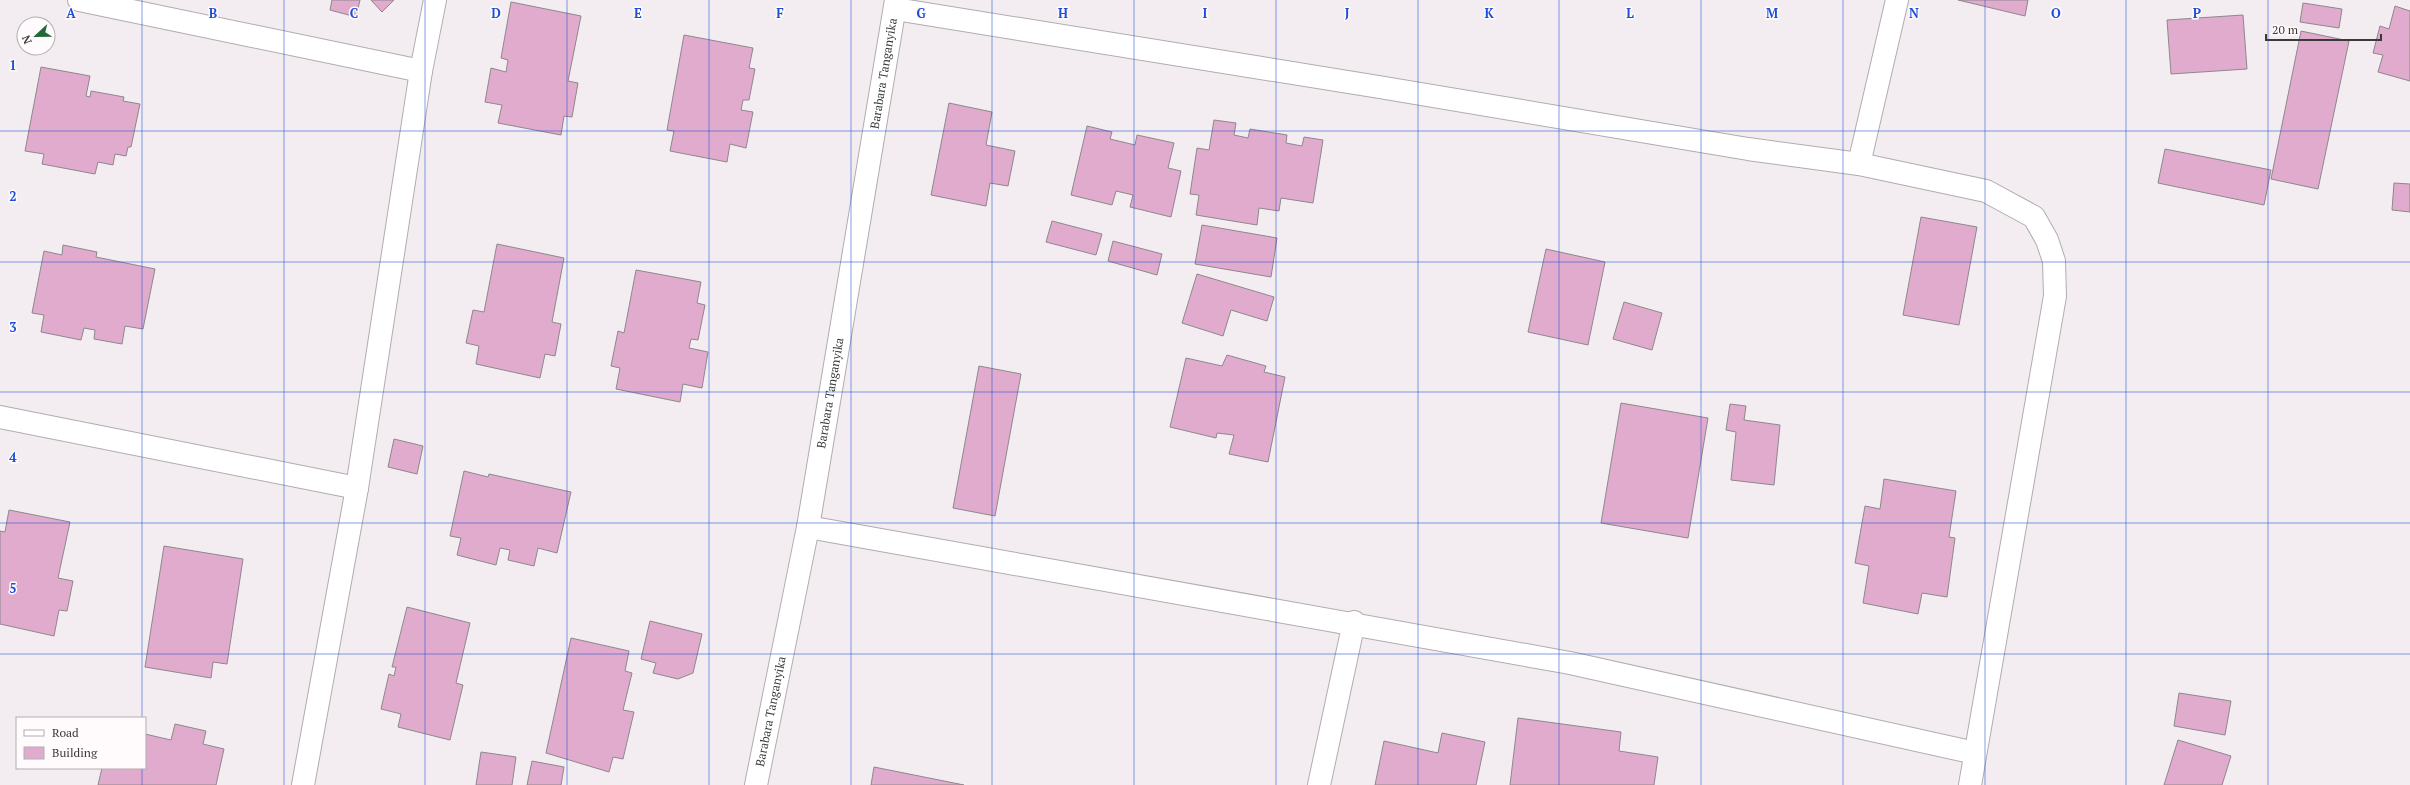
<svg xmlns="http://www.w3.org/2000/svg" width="2410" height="785" viewBox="0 0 2410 785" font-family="'PT Serif',serif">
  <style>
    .building { fill: #e1abce; stroke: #8d888b }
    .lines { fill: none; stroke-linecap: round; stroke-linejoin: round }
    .minor-casing { stroke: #b1acaf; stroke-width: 24 }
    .minor { stroke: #fff; stroke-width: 22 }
    .grid { fill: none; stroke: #1d4ed8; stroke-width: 1; stroke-opacity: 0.55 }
    .labels { text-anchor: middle; stroke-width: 3; stroke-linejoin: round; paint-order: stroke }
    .street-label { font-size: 12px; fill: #3b393a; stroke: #fffbfd }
    .grid-label { font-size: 13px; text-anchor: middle; font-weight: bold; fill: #1d4ed8; stroke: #fffbfd; stroke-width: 3; stroke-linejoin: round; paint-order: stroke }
  </style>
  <rect width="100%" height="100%" fill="#f3edf1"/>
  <!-- building -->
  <path class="building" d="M332,0H360L356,17L330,10Z
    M371,0H394L382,12Z
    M1958,0H2028L2025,16Z
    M511,2L581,16L568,81L578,83L572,117L564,116L561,135L498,123L502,105L485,102L491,68L506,72L508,60L501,58Z
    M2303,3L2342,9L2339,28L2300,22Z
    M2395,6L2410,11V81L2378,72L2383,55L2373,53L2380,26L2389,29Z
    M2243,15L2247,69L2171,74L2167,20Z
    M2301,31L2349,41L2318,189L2271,179Z
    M684,35L753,48L749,68L755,69L749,100H743L741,110L753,112L746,148L730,144L727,162L670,151L674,131L667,130Z
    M41,67L90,76L86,96L90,97L91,91L124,97L123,101L140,104L131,147H128L126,156L115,154L113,165L98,162L95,174L42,164L44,154L25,151Z
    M949,103L992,112L986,145L1015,151L1008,186L990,183L986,206L931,195Z
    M1214,120L1236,123L1234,135L1248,138L1250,129L1287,135L1286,143L1302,146L1304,137L1323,140L1313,203L1281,198L1279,211L1259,208L1257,225L1196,215L1199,195L1190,194L1197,148L1209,150Z
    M1087,126L1112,132L1110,139L1135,145L1137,135L1174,143L1168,168L1181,171L1171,217L1130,207L1133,195L1116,191L1112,205L1071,195Z
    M2165,149L2271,170L2264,205L2158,183Z
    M2394,183L2410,184V212L2392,210Z
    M1921,217L1977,227L1959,325L1903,315Z
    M1052,221L1102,234L1096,255L1046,242Z
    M1202,225L1277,238L1271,277L1195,264Z
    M1113,241L1162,254L1157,275L1108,261Z
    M497,244L564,258L552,322L561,324L555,356L545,354L540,378L476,364L479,346L466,343L473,310L484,312Z
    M63,245L97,252L96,257L155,269L143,329L125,326L122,344L94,339L95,330L84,328L81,340L41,332L44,315L32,313L44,251L62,255Z
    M1546,249L1605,262L1588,345L1528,332Z
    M636,270L701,282L697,303L705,305L698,340L691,339L689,348L708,352L702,388L683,384L680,402L616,389L620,368L611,366L618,331L624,333Z
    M1197,274L1274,297L1267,321L1231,310L1223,336L1182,323Z
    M1624,302L1662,313L1652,350L1613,339Z
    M1227,355L1266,366L1264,372L1285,377L1268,462L1229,454L1234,435L1217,433L1216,438L1170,427L1186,358L1222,366Z
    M979,366L1021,374L995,516L953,508Z
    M1621,403L1708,418L1688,538L1601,523Z
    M1730,404L1746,406L1744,420L1780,425L1774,485L1731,480L1736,432L1726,430Z
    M394,439L423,446L417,474L388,467Z
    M464,471L488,477L489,474L571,492L557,553L538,548L534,566L508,560L510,550L500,548L496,565L457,555L461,538L450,536Z
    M1884,479L1956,491L1949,537L1955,538L1947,597L1922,593L1918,614L1863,603L1869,566L1855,563L1865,506L1880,509Z
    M9,510L70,522L58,578L73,581L67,611L59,610L54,636L0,624V531L5,532Z
    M164,546L243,559L227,664L213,662L211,678L145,667Z
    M407,607L470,623L456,683L463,685L450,740L398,727L401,714L381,709L389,674L394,676L396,667H392Z
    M650,621L702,634L693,673L678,679L653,673L656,663L641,659Z
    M571,638L629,651L625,671L632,673L623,710L634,712L623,759L613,757L609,772L546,753Z
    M2179,693L2231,701L2225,735L2174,726Z
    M1518,718L1621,732L1619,751L1658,757L1654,785H1510Z
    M175,724L206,731L203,744L224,749L216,785H98L102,768H145V734L171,740Z
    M1442,733L1485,742L1476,785H1375L1384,741L1438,753Z
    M2178,740L2231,756L2222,785H2164Z
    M481,752L516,757L512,785H476Z
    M532,761L564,767L561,785H527Z
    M874,767L964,785H871Z"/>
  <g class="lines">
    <!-- minor casing -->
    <g class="minor-casing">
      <g id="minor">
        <path d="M79,0L421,71"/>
        <path d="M895,9L1379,87L1748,149L1859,164L1986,191L2034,217L2047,240L2054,261L2055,296L1970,785"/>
        <path d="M1859,164L1897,0"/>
        <path d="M0,417L357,488"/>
        <path d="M808,527L1570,663L1975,753"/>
        <path d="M303,785L357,488L421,71L435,0"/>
        <path id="s1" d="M756,785L808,527L896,0"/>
        <path d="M1319,785L1354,622"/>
      </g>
    </g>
    <!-- minor -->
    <use href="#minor" class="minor"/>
  </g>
  <!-- grid -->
  <path class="grid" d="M142,0V718M284,0V785M425,0V785M567,0V785M709,0V785M851,0V785M992,0V785M1134,0V785M1276,0V785M1418,0V785M1559,0V785M1701,0V785M1843,0V785M1985,0V785M2126,0V785M2268,0V785M0,131H2410M0,262H2410M0,392H2410M0,523H2410M0,654H2410M142,768V785"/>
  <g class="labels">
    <!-- street labels -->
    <g class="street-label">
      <text dy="4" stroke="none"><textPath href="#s1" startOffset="723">Barabara Tanganyika</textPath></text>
      <text dy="4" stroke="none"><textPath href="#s1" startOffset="399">Barabara Tanganyika</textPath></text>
      <text dy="4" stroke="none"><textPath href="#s1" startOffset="75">Barabara Tanganyika</textPath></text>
    </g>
  </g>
  <g class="grid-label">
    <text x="71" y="18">A</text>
    <text x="213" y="18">B</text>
    <text x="354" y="18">C</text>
    <text x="496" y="18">D</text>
    <text x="638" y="18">E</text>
    <text x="780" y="18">F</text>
    <text x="921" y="18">G</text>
    <text x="1063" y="18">H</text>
    <text x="1205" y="18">I</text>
    <text x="1347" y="18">J</text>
    <text x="1489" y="18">K</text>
    <text x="1630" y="18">L</text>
    <text x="1772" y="18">M</text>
    <text x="1914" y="18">N</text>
    <text x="2056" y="18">O</text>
    <text x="2197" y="18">P</text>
    <text x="13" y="70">1</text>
    <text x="13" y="201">2</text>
    <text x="13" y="332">3</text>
    <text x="13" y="462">4</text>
    <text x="13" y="593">5</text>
  </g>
  <!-- legend -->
  <rect x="16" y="717" width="130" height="52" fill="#fffbfd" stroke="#b1adaf"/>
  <rect x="24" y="730" width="20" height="6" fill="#ffffff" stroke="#b1adaf"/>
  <text x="52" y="737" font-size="12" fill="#3b393a">Road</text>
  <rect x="24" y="747" width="20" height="12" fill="#e1abce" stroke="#b1adaf"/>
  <text x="52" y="757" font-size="12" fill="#3b393a">Building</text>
  <!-- north arrow -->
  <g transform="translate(36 36) rotate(248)"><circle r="19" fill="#fffbfd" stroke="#b1adaf"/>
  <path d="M0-3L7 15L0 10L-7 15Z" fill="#1f6936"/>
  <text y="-6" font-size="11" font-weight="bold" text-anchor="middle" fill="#3b393a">N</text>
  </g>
  <!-- scale -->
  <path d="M2266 34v6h115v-6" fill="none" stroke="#3b393a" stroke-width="2"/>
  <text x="2272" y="34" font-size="12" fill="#3b393a" stroke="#fffbfd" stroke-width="3" paint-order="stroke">20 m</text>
</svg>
